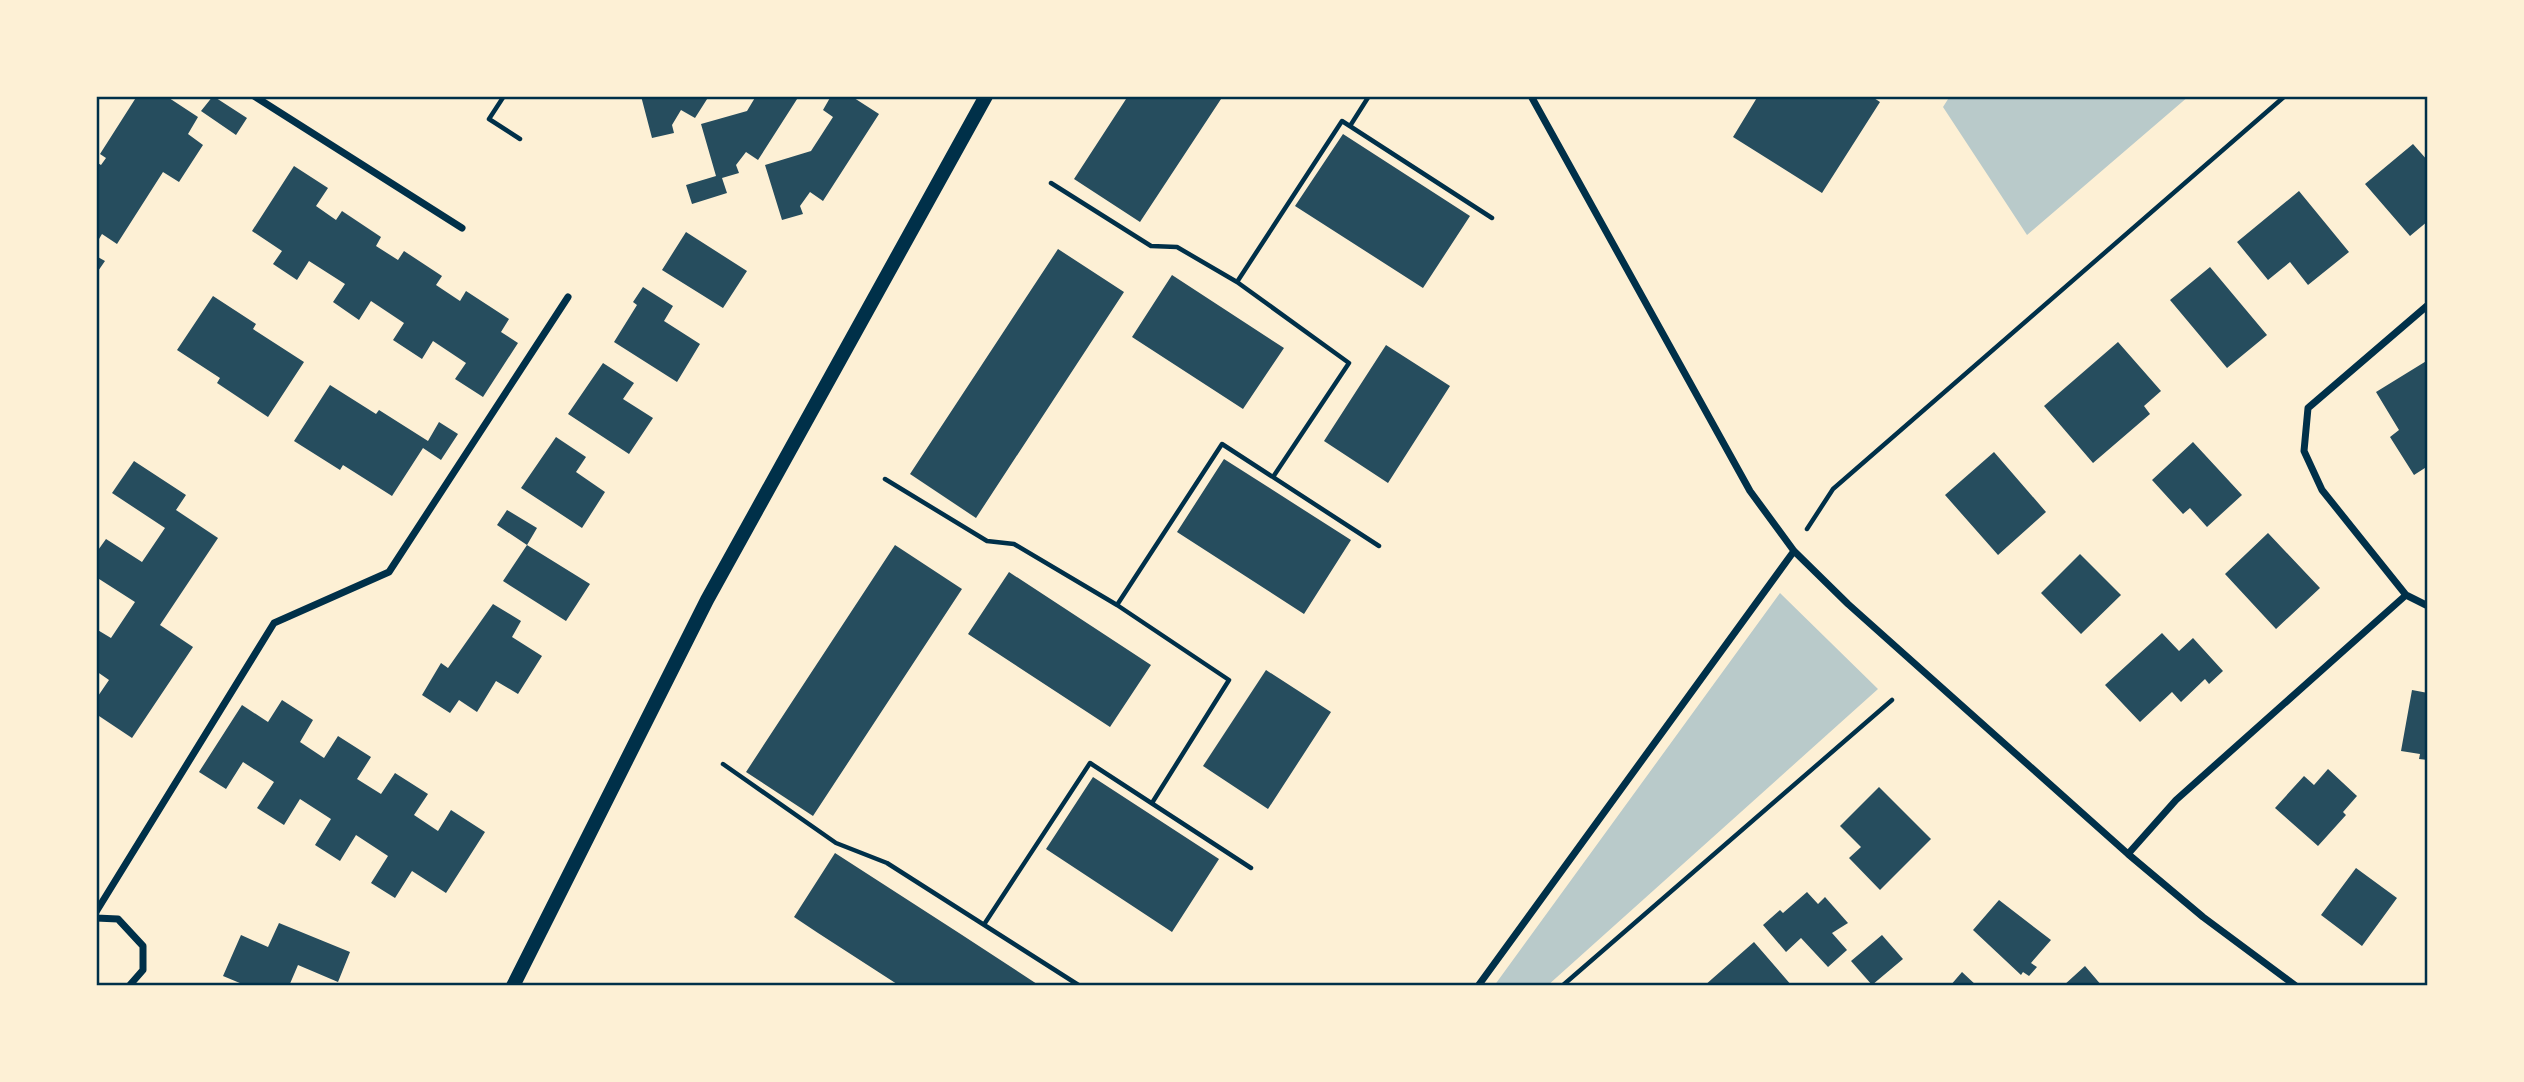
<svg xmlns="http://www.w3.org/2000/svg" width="2524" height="1082" viewBox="0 0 2524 1082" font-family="Rubik,sans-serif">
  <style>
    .green { fill: #b9caca }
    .building { fill: #264d5e }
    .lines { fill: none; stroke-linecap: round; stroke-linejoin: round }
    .path { stroke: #003049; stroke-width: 4.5 }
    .minor { stroke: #003049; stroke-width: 7 }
    .secondary { stroke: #003049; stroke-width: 14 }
    .neatline { fill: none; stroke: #003049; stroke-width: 2.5 }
  </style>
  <rect width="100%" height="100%" fill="#fdf0d5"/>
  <!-- green -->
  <path class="green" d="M1950,96H2189L2027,235L1943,107Z
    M1780,593L1878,689L1547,986H1494Z"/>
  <!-- building -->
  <path class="building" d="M137,96H166L198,117L188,134L203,145L179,182L163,172L117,244L102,234L96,244V162L101,165L106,158L100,154Z
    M213,96L247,118L236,135L201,111Z
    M641,96H709L695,118L681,110L672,125L674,133L652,138Z
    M756,96H799L758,160L746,152L736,165L739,173L722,178L727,193L692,204L686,185L716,176L701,124L747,111Z
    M831,96H851L879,114L823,201L810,192L800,206L803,214L782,220L765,165L811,151L833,117L823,110Z
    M1128,96H1223L1140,222L1074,179Z
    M1758,96H1871L1880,102L1822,193L1733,137Z
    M1343,134L1470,216L1423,288L1295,206Z
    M2413,144L2428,161V221L2410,236L2365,184Z
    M294,166L328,188L316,206L336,220L342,211L381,237L376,246L398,260L404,251L442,276L436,285L460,301L466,291L509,319L501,332L518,343L483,397L455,379L466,363L433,341L422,359L393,340L404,323L371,301L359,320L333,302L345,284L309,261L297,280L273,264L282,251L252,231Z
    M2299,191L2349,252L2308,285L2290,262L2268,280L2237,242Z
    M686,232L747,271L723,308L662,270Z
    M1058,249L1124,292L976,518L910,474Z
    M96,256L105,261L96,274Z
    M2210,267L2267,335L2227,368L2170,300Z
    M1172,275L1284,348L1243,409L1132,337Z
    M643,287L673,306L664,321L700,344L677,382L614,342L637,305L633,302Z
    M213,296L256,324L253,329L304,362L268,417L217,383L220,378L177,350Z
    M2118,342L2161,391L2144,406L2150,414L2093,463L2044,406Z
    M1386,345L1450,386L1388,483L1324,441Z
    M2428,360V466L2414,475L2390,437L2399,430L2376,392Z
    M603,363L634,383L623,399L653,418L629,454L568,414Z
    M330,385L376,414L379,410L428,441L439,422L458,434L441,460L423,448L392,496L343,465L340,470L294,441Z
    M556,437L586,457L576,472L605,492L582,528L521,488Z
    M2193,442L2242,495L2207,527L2190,508L2183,514L2152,480Z
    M1994,452L2046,512L1998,555L1945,495Z
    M1224,459L1351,540L1304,614L1177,532Z
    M134,461L186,495L176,510L218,538L160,625L193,647L132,738L96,714V699L109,680L96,671V629L111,638L135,602L96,577V553L106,539L142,562L165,528L112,493Z
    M507,510L537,528L527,545L497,525Z
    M2268,533L2320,588L2276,629L2225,574Z
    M527,545L590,584L566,621L503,581Z
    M895,545L962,589L813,816L746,772Z
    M2080,554L2121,595L2081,634L2041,593Z
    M1009,572L1151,665L1110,727L968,634Z
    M493,604L521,621L512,637L542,656L518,694L496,681L477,712L459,700L450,713L422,695L441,663L448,668Z
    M2162,633L2179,651L2193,638L2223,671L2209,684L2205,679L2181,702L2172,692L2140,722L2105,685Z
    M1266,670L1331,712L1268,809L1203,766Z
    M2412,690L2428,693V760L2419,759L2420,754L2401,751Z
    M282,700L313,720L300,742L324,758L338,736L371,757L357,779L381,794L395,773L428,794L414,815L438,831L451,810L485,832L446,893L412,871L395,898L371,883L388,856L356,835L340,861L315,845L331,819L300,799L284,825L257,808L274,782L243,762L226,789L199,772L242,705L268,722Z
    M2328,769L2357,796L2343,812L2346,815L2318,846L2275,808L2304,776L2314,785Z
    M1093,777L1219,859L1172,932L1046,849Z
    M1879,787L1931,839L1880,890L1849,858L1861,847L1840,826Z
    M835,853L959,933L1040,986H900L818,933L794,917Z
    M2356,868L2397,898L2362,946L2321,915Z
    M1807,892L1818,904L1825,897L1848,923L1832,933L1847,950L1828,967L1801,938L1786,952L1763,925L1780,910L1783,913Z
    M1999,900L2051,940L2031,963L2037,967L2029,976L2023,972L2021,975L1973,930Z
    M279,923L350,952L338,982L298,965L289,986H247L223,976L241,935L268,947Z
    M1882,935L1903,959L1872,985L1851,961Z
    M1754,942L1792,986H1704Z
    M2085,966L2102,986H2063Z
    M1962,972L1977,986H1950Z"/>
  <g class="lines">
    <!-- path -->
    <path class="path" d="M504,96L489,119L520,139
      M1350,126L1369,96
      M1051,183L1151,246L1177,247L1237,282L1349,363L1273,477
      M1237,282L1342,121L1492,218
      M885,479L987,541L1014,544L1117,605L1229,680L1152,803
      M1807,529L1833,489L2285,96
      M1117,605L1222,444L1379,546
      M723,764L836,843L887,863L1080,986
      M985,923L1090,763L1251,868
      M1562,986L1892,700"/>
    <!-- minor -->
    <path class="minor" d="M254,96L462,228
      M1531,96L1750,491L1794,551L1848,604L2128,854L2203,917L2296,986
      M2406,595L2322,490L2304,451L2308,408L2428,305
      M2128,854L2176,800L2406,595L2428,606
      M96,912L274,623L389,572L568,297
      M96,918L118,919L143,946V970L129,986
      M1478,986L1794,551"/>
    <!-- secondary -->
    <path class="secondary" d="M513,986L707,600L986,96"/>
  </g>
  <!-- border -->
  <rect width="2524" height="1082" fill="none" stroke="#fdf0d5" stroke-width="196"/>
  <rect x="98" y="98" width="2328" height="886" class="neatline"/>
</svg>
